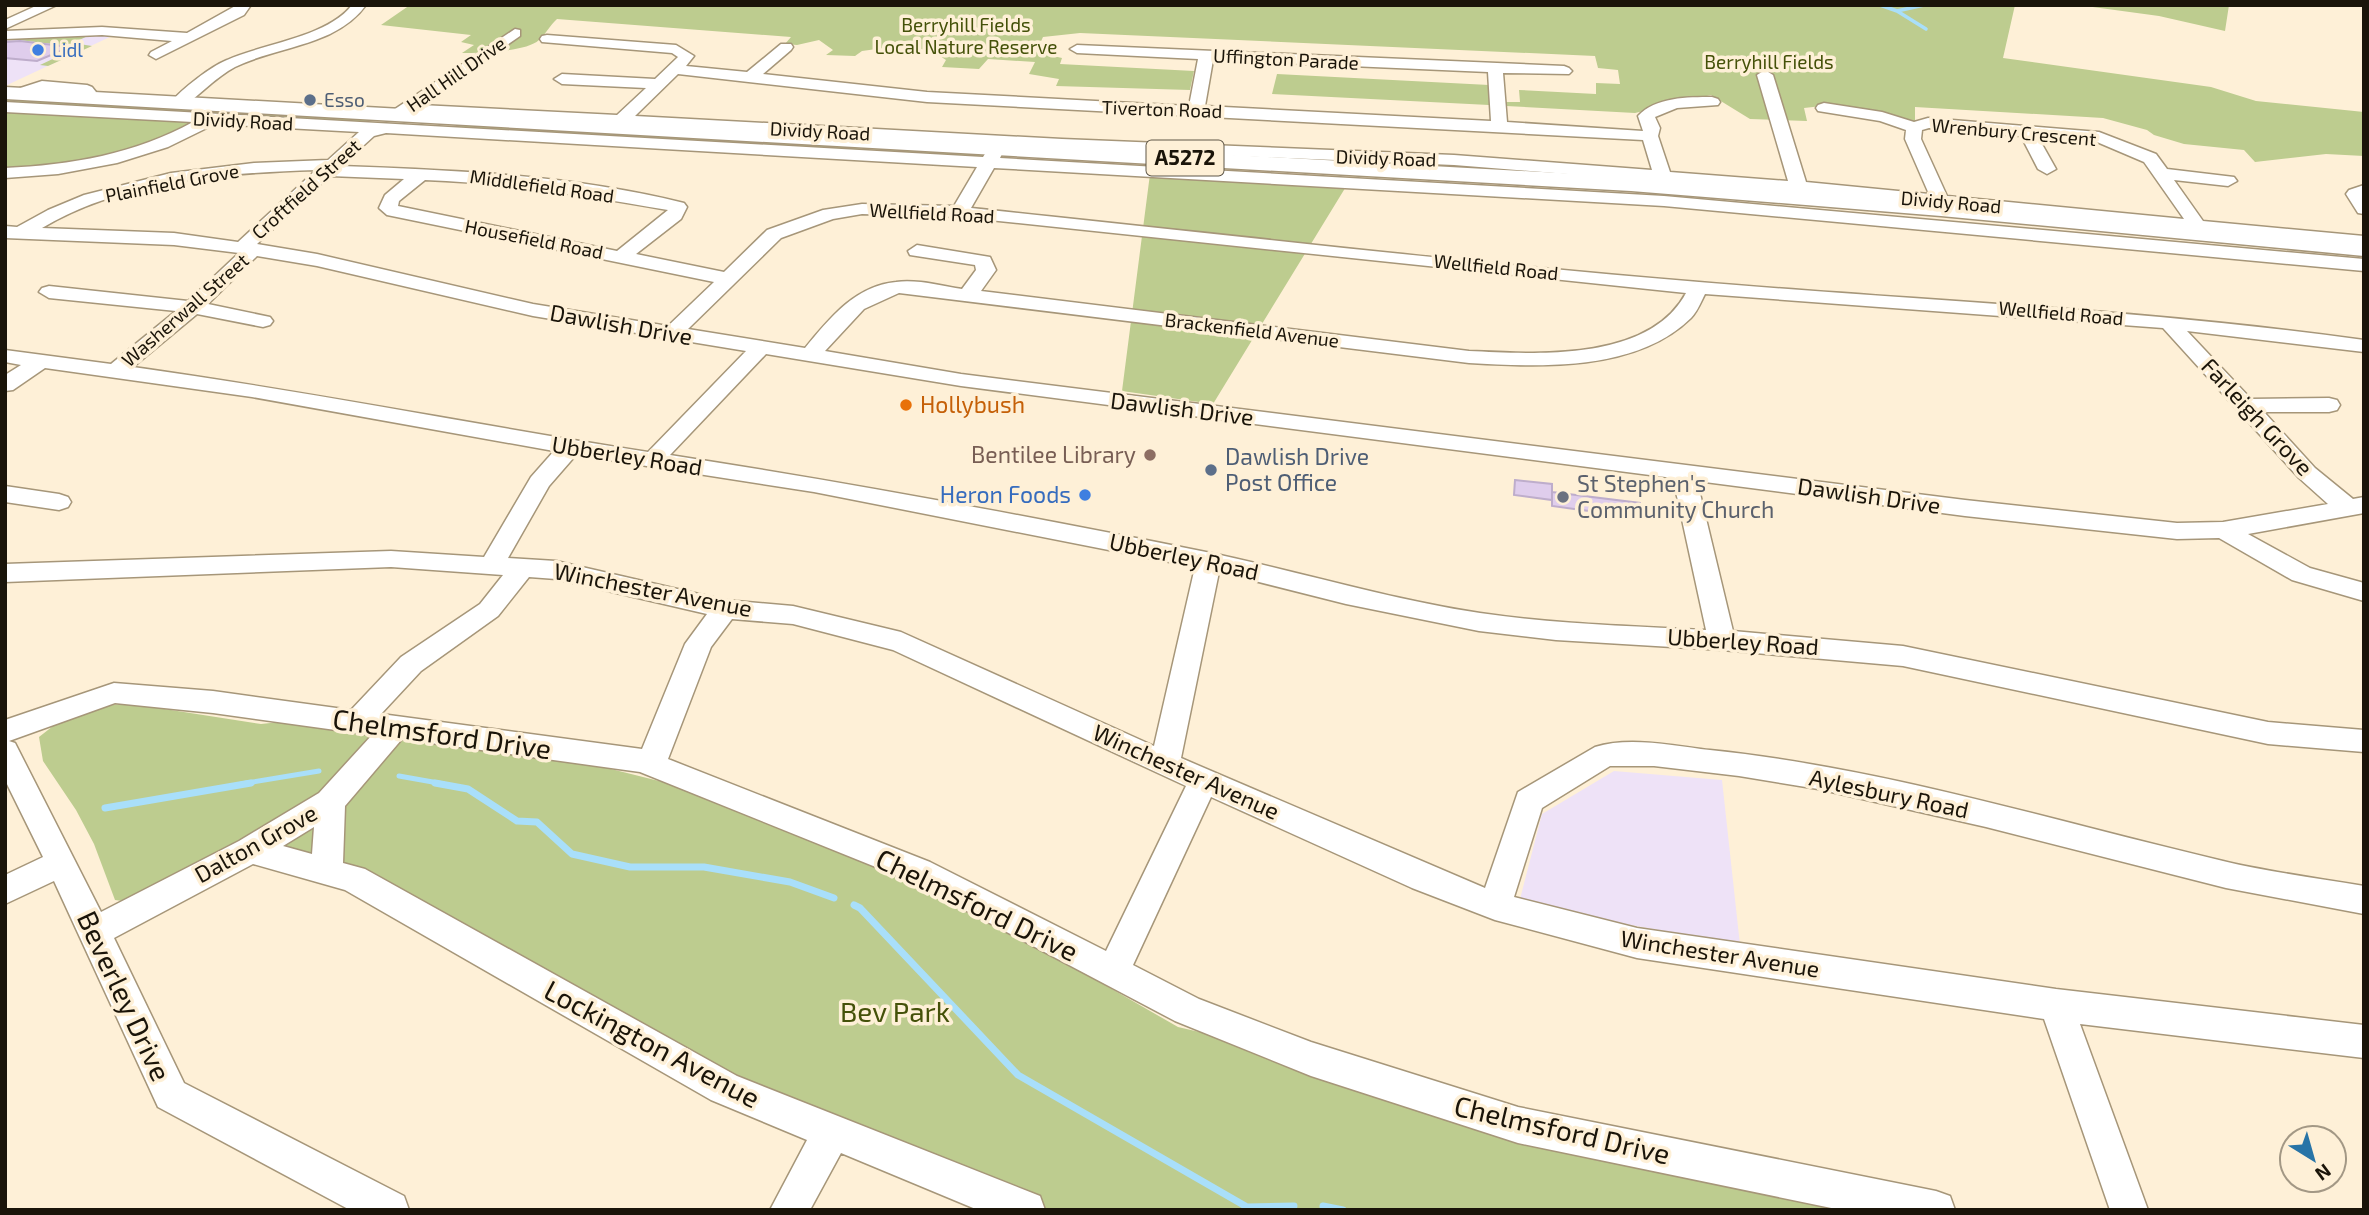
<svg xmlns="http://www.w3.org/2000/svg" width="2369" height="1215" viewBox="0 0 2369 1215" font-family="'Exo 2',sans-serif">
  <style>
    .commercial { fill: #eee2f7 }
    .green { fill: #bdcc8f }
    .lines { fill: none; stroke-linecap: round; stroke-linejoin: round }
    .stream-far2 { stroke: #a9dffa; stroke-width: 3.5 }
    .stream-far1 { stroke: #a9dffa; stroke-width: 5 }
    .stream { stroke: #a9dffa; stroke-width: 7 }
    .building { fill: #dfcdec; stroke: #beadcb; stroke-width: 2 }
    .minor-casing { stroke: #a69679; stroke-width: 3 }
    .major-casing { stroke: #a69679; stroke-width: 3 }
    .minor { fill: #fff; fill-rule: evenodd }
    .major { fill: #fff; fill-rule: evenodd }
    .shop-dot { fill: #3f7fe0; stroke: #fef0d7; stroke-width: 2.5 }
    .service-dot { fill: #5c6f8a; stroke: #fef0d7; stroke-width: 2.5 }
    .food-dot { fill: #e8710a; stroke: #fef0d7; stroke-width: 2.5 }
    .education-dot { fill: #8d6e63; stroke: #fef0d7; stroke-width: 2.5 }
    .worship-dot { fill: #6b7280; stroke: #fef0d7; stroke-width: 2.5 }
    .labels { text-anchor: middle; stroke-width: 7; stroke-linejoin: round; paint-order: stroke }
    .far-park-label { font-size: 19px; fill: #445109; stroke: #fef0d7 }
    .far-shop-label { font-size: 19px; fill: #366cbe; stroke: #fef0d7; text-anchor: start }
    .far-street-label { font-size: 19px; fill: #1a1409; stroke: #fef0d7 }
    .far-service-label { font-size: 19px; fill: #4e5e75; stroke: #fef0d7; text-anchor: start }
    .shield { fill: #fef0d7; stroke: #5e5647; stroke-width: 2 }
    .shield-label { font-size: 21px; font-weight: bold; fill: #1a1409 }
    .street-label { font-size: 23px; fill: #1a1409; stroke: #fef0d7 }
    .food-label { font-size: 23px; fill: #c56008; stroke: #fef0d7; text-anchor: start }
    .education-label { font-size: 23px; fill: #785e54; stroke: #fef0d7; text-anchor: end }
    .service-label { font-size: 23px; fill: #4e5e75; stroke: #fef0d7; text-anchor: start }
    .worship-label { font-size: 23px; fill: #5b616d; stroke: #fef0d7; text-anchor: start }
    .shop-label { font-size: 23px; fill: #366cbe; stroke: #fef0d7; text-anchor: end }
    .near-street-label { font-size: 28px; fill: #1a1409; stroke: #fef0d7 }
    .near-park-label { font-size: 28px; fill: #445109; stroke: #fef0d7 }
  </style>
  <rect width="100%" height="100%" fill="#fef0d7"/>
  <!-- commercial -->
  <path class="commercial" d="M84,33L112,36L5,86V39Z
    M1614,771L1722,780L1740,945L1571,914L1520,899L1542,814Z"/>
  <!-- green -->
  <path class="green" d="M410,5H2015L2003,58L2211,87L2256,101L2364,112V156L2326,154L2255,162L2244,150L2184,144L2154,135L2147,130L2103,118L1915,107V123L1831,105L1804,108L1807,121L1750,119L1711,95L1635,113L1506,106L1505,102H1520L1519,90L1596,94V83L1620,84L1618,70L1598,68L1595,56L1080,33L1043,37L1036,52L1062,58L1060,64L1194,71L1190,90L1056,86L1059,79L1029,74L1035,62L988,59L979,69L942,67L946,60L931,50L891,47L862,51L855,56L826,55L833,50L819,40L797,45L785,44L791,37L557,19C550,25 546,34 539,40C526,52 480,53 462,53L474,45L461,42L471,35L381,25Z
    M2078,5H2229L2225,31L2159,16Z
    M75,34H92L73,43L92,46L48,66L40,65L78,47L10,39Z
    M1277,74L1489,85V105L1272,94Z
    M5,100L69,101L371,119L363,125L5,104Z
    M5,107L211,120L134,152L5,172Z
    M454,126H507L834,143L865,150L906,148L984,154V157L449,131Z
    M1150,174L1347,185L1213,404L1122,391Z
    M126,703L261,724L280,722L388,737L425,738L579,761L667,783L769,818L948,895L1178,1027L1238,1041L1867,1210H1047L804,1113L252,840L136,903L115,900L94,844L76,810L43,761L39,737L71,712Z"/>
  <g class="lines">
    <!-- stream-far2 -->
    <path class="stream-far2" d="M1880,5L1897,11L1926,29
      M1897,11L1924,5"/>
    <!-- stream-far1 -->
    <path class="stream-far1" d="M399,776L444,784
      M241,784L319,771"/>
    <!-- stream -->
    <path class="stream" d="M435,783L468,789L517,821L537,822L572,854L630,867H704L790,882L834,898
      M105,808L251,783
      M854,905L860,908L1018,1075L1247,1207L1294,1206
      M1323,1206L1343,1210"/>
  </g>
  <!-- building -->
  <path class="building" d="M20,41L70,47L37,61L5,58V42Z
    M1515,480L1552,484V500L1514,495Z
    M1552,492L1640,503L1641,518L1552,506Z"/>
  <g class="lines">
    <!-- minor casing -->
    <g class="minor-casing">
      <path id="minor" d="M38,5H57L5,29V20Z
        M237,5H251L244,15L156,59L149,55L151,52L172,41L102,35L5,39V31L102,27L187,33Z
        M352,5H366C337,46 277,46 235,67C216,77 201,94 184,106L178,108L170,103C182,89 210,67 227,60C262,44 328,37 352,5Z
        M515,29L520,30V36L421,105L617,115L646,88L562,84L554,79L562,74L655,79L678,57L672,53L542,42L540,39L542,36L547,35L676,45L694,56L686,66L747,72L781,44H791L793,47L791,50L763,74L927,92L1189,106L1198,59L1077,53L1070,49L1077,45L1564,66L1569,68L1572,71L1569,74L1503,73L1507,122L1643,131L1638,116C1655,97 1688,97 1712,97L1718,99L1720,102L1718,105L1677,108L1655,117L1660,128L1658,136L1670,172L1788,181L1757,75L1765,70L1773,75L1806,182L1929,194L1905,139L1906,130L1880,121L1818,111L1816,108L1818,105L1824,103L1882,112L1914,122L1928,118L2099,132L2156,154L2167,169L2234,177L2237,181L2228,186L2174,180L2203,221L2364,236V248L1809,193L1808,202H1796L1791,192L1454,165L998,146L1004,150L1000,158L1664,196L2364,259V271L1664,206L994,168L971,208C1214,233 1456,262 1699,282C1921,301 2143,309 2364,340V352L2187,331L2251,399L2329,398L2337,400L2340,405L2337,410L2329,412H2264L2315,468L2353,499L2364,497V513L2248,534L2310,568L2364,583V601L2292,580L2219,538L2177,539L1965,516L1697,481L1733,631L1903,646L2268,722L2364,730V752L2268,744L1903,666L1722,650L1556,640L1479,631L1346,604L1219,572L1181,758L1485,888L1518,792L1595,747C1630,736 1674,746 1710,750C1884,768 2053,821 2223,861C2269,872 2317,878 2364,886V914L2226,888L1986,827L1818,789L1739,776L1654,766H1610L1542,808L1514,897L1637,928L2056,989L2364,1025V1058L2080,1024L2148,1210H2110L2044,1019L1637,958L1495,920L1412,888L1211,797L1133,965L1199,999L1311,1042L1518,1107L1936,1191L1950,1196L1955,1210H1841L1518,1143L1311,1076L1175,1021L908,880L640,772L402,739L345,806L343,863L365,869L737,1076L1040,1196L1045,1210H978L841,1153L810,1210H770L807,1140L711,1100L345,890L253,864L114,938L184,1083L404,1196L409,1210H350L158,1107L54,881L5,904V875L43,857L5,780V720L114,683L213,691L351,710L401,657L480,604L503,575L391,567L5,582V564L391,551L484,557L531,477L554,451L252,397L45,368L13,390L5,391V375L21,365L5,362V350L111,364L176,311L49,298L39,292L42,288L49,286L188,301L239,253L174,245L5,238V226L17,227L48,210L84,195L171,173L254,163L328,160L359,132L215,124L168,147L117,163L58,174L5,178V168C71,165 135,154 193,122L5,112V102L983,157L990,146L994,145L409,114L395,115L393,112L395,109ZM1213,60L1488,72L1491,121L1205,106ZM678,74L927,102L1643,140L1652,170L1454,155L1062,139L635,116ZM1929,128L2021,136L2038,169L2047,174L2056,169L2038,137L2097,142L2144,162L2184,219L1947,196L1921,139L1922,130ZM386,133L977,167L954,206L862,204L823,210L767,230L724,272L636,254L681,219L687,207L684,203C572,175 456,170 341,166L374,136ZM316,170L238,242L174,233L42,228C123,180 224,173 316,170ZM330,176L404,179L385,195L379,208L387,215L714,282L668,326L533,304L317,254L257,244ZM425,180C507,183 587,196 668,210L617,251L398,206L399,201ZM862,214L960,217L1686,293C1649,362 1536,354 1469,351L981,291L996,270L990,257L917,245L908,251L910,255L975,265L976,270L962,289C942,286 917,279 896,282C855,286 830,318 805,348L688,329L781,238L833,219ZM257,256L317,266L533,316L746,351L648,452C476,425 306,391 133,367L197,314L263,327L270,325L273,321L270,317L208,304ZM899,293L1469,363C1540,367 1636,372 1691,318C1697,312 1701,302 1705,294L2163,328L2299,478L2328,504L2223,522L2177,523L1965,500L961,374L825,351L864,309ZM766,354L961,386L1673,478L1706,630C1631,626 1554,624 1480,613C1387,599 1298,571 1206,552C1028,516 850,483 670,455ZM576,455L814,492L1195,567L1154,746L901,632L793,606L725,600L556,561L508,558L549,486ZM529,577L556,579L707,614L685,644L642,749L381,714L421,671L498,616ZM732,619L793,624L893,650L1186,786L1106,951L930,862L668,759L711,647ZM115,703L213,713L372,735L319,793L239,841L101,912L15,743L9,741ZM314,827L312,854L283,846Z
        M42,81L87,85L92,87L96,92L80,103L72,98L76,94L43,91L17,99L9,94L11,91Z
        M2364,185V214L2358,213L2346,194L2349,190Z
        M5,486L59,494L68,497L71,502L68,507L59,510L5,502Z"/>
    </g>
    <!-- major casing -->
    <g class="major-casing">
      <path id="major" d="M5,87L1631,177L1941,202L2364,242V256L1941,216L1631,191L5,99Z"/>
    </g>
    <!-- minor -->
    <use href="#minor" class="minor"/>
    <!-- major -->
    <use href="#major" class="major"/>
  </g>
  <!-- markers -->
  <g class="shop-dot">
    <circle cx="38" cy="50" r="7"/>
    <circle cx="1085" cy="495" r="7"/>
  </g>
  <g class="service-dot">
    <circle cx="310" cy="100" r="7"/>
    <circle cx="1211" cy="470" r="7"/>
  </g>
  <circle class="food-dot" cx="906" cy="405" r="7"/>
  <circle class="education-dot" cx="1150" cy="455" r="7"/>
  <circle class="worship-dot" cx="1563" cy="497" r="7"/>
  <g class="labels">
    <!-- far-park labels -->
    <g class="far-park-label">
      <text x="966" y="32">Berryhill Fields<tspan x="966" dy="22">Local Nature Reserve</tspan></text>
      <text x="1769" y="69">Berryhill Fields</text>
    </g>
    <!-- far-shop labels -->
    <g class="far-shop-label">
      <text x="52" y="57">Lidl</text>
    </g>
    <!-- far-street labels -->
    <g class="far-street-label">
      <text transform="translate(1286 59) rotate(3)" y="7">Uffington Parade</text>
      <text transform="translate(456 74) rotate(-35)" y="7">Hall Hill Drive</text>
      <text transform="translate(1162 109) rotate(2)" y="7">Tiverton Road</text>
      <text transform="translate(243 121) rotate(3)" y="7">Dividy Road</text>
      <text transform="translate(820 131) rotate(3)" y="7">Dividy Road</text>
      <text transform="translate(2014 132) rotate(5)" y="7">Wrenbury Crescent</text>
      <text transform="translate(1386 158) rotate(2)" y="7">Dividy Road</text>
      <text transform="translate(172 183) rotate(-11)" y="7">Plainfield Grove</text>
      <text transform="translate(542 186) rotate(8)" y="7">Middlefield Road</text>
      <text transform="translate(306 189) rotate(-42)" y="7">Croftfield Street</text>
      <text transform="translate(1951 202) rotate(5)" y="7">Dividy Road</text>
      <text transform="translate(932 213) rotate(3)" y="7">Wellfield Road</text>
      <text transform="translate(534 239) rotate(11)" y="7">Housefield Road</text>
      <text transform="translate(1496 267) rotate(6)" y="7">Wellfield Road</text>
      <text transform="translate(185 310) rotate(-41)" y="7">Washerwall Street</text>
      <text transform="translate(2061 313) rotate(5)" y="7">Wellfield Road</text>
      <text transform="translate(1252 330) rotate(7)" y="7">Brackenfield Avenue</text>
    </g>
    <!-- far-service labels -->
    <g class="far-service-label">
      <text x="324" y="107">Esso</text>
    </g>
    <!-- shield labels -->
    <rect class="shield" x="1146.5" y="140.5" width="77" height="35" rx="5"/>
    <g class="shield-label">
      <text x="1185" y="165">A5272</text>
    </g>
    <!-- street labels -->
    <g class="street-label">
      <text transform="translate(621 325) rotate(10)" y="8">Dawlish Drive</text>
      <text transform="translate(1182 409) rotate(7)" y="8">Dawlish Drive</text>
      <text transform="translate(2257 417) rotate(47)" y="8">Farleigh Grove</text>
      <text transform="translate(627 456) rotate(9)" y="8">Ubberley Road</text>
      <text transform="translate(1869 496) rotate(8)" y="8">Dawlish Drive</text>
      <text transform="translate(1184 557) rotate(12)" y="8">Ubberley Road</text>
      <text transform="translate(653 590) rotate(11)" y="8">Winchester Avenue</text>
      <text transform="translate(1743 642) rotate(4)" y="8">Ubberley Road</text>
      <text transform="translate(1186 772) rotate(24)" y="8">Winchester Avenue</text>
      <text transform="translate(1889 794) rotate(12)" y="8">Aylesbury Road</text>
      <text transform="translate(256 844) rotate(-29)" y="8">Dalton Grove</text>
      <text transform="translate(1720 954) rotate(9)" y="8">Winchester Avenue</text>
    </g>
    <!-- food labels -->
    <g class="food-label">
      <text x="920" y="413">Hollybush</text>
    </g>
    <!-- education labels -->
    <g class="education-label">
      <text x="1136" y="463">Bentilee Library</text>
    </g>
    <!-- service labels -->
    <g class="service-label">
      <text x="1225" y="465">Dawlish Drive<tspan x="1225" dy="26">Post Office</tspan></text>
    </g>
    <!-- worship labels -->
    <g class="worship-label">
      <text x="1577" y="492">St Stephen's<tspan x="1577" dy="26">Community Church</tspan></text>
    </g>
    <!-- shop labels -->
    <g class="shop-label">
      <text x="1071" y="503">Heron Foods</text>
    </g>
    <!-- near-street labels -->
    <g class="near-street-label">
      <text transform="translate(442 734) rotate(8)" y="10">Chelmsford Drive</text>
      <text transform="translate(977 905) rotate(26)" y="10">Chelmsford Drive</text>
      <text transform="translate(124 996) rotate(65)" y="10">Beverley Drive</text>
      <text transform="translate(652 1044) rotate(28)" y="10">Lockington Avenue</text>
      <text transform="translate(1562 1130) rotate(13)" y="10">Chelmsford Drive</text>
    </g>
    <!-- near-park labels -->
    <g class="near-park-label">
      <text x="895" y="1022">Bev Park</text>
    </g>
  </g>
  <!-- border -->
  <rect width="2369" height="1215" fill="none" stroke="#1a1409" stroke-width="14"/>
  <!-- north arrow -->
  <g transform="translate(2313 1159) rotate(143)"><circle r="33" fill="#fef0d7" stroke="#a39885" stroke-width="2"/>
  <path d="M0-5L12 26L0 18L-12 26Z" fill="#2874a7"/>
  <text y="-10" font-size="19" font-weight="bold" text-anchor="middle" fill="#1a1409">N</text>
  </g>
</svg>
